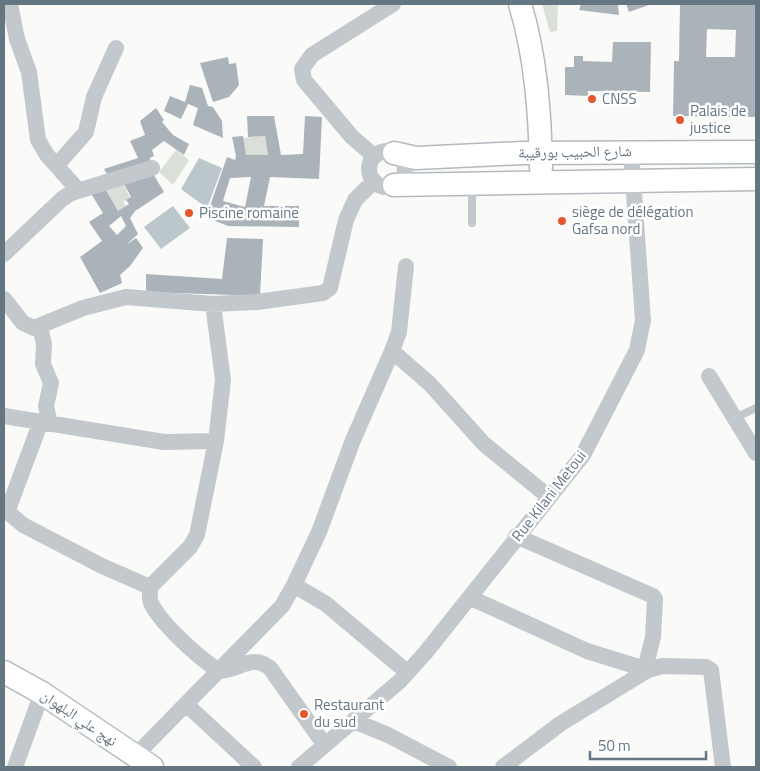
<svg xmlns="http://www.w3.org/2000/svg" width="760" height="771" viewBox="0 0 760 771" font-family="'Titillium Web','Noto Naskh Arabic',sans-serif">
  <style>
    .green { fill: #dadfd7 }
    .water { fill: #bbc7cb }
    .building { fill: #aab3b9; fill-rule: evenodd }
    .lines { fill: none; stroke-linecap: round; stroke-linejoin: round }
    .secondary-casing { stroke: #b3babf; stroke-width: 25 }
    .lane { stroke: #c3c8cc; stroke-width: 8 }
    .street { stroke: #c3c8cc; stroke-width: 16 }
    .secondary { stroke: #fff; stroke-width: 22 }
    .poi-dot { fill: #e4572e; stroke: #fff; stroke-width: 2 }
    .labels { text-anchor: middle; stroke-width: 5; stroke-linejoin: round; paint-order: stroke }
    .poi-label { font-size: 15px; fill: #657683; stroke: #fff; text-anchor: start }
    .street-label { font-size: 15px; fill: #657683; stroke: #fff }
  </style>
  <rect width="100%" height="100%" fill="#fafaf8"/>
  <!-- green -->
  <path class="green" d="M542,4H558L557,31L550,32Z
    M265,136L268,155H246L243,138Z
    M176,150L189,160L173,185L159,172Z
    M123,182L130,198L123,202L126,206L118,211L104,187Z"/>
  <!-- water -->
  <path class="water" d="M199,158L222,168L207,208L181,189Z
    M173,206L190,228L161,249L144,227Z"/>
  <!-- building -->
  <path class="building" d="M581,4H618L619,15L579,10Z
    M626,4H652L629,12Z
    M680,4H756V117L673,116L674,61H679ZM707,29L736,30L735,57H706Z
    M613,42H651L650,92L588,91V96L565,95V67H574V56H583V61L612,62Z
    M228,57L229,64L236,63L239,85L229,97L213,102L200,63Z
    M190,85L202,88L208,106L213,107L222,121L223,138L193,125L198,108L188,104L181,119L164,111L170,96L185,102Z
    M156,108L164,120L162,122L173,135L189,144L184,155L164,141L152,150L154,156L150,158L151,164L109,177L104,169L138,158L130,141L145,135L140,121Z
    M247,116H274L281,155L303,154L305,116L322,117L319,179L270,177L264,206H299V227L228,226L213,220L216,212L209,209L227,157L235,160L236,156L232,137L243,136L246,155H268L265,136L248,137ZM251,177L245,207L223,201L230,178Z
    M152,172L164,192L135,211L130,218L138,234L126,245L136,238L143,248L130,266L120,275L122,283L100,293L80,257L102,241L89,222L103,213L90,192L104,187L118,211L129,204L126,200L131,197L123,182ZM121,216L126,226L117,235L109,226Z
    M227,238L263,239L260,296L146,292V274L222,279Z"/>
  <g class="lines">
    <!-- secondary casing -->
    <g class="secondary-casing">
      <path id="secondary" d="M520,4C536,57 540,113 541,168
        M394,153L416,158L523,153L756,152
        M394,185L756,179
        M4,672L42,693L152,767"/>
    </g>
    <!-- lane -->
    <path class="lane" d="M472,223V185
      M735,418L756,408"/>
    <!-- street -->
    <path class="street" d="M10,4L17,39L29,72L38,140L47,155L78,190
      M369 169a18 18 0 1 1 36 0a18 18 0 1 1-36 0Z
      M374,156L352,137L304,80L302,69L312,55L393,4
      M57,165L86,132L94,97L116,48
      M4,254L62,199L71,193L152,168
      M4,299L23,323L34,328L83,308L126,297L213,304L257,302L323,293L330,288L346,220L355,200L374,181
      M213,304L223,380L216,441
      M40,327L44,344L43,364L51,383L46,406L50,423
      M392,351L430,384L484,444L549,497
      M709,376L756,453
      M4,416L164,442L216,441L197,535L190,547L150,587C150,592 149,599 151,603C161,624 199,658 219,671C239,671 251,653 270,668L324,744
      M41,421L9,507V513L23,525L102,566L150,587
      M516,536L653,596L655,599L653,637L645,669
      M294,585L326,604L407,672
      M471,598L587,651L648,670
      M187,705L254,767
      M354,721L388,735L449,767
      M135,756L282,606L294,585L319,532L353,440L392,351L399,332L406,266
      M15,767L42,693
      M299,767L400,681L426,652L583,455L637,350L643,320L631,151
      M503,767L560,724L648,670L662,666L706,667L711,670L723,767"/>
    <!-- secondary -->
    <use href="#secondary" class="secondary"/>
  </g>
  <!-- markers -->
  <g class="poi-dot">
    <circle cx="592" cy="99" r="5"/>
    <circle cx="680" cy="120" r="5"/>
    <circle cx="189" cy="213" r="5"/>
    <circle cx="562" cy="221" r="5"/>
    <circle cx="304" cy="714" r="5"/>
  </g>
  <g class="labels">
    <!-- poi labels -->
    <g class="poi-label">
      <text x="602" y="104">CNSS</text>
      <text x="690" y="116">Palais de<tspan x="690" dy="17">justice</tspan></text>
      <text x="572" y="217">siège de délégation<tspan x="572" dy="17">Gafsa nord</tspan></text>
      <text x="199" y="218">Piscine romaine</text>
      <text x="314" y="710">Restaurant<tspan x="314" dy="17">du sud</tspan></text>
    </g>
    <!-- street labels -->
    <g class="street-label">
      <text transform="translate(575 152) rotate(-1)" y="5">شارع الحبيب بورقيبة</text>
      <text transform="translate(549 496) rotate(-52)" y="5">Rue Kilani Metoui</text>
      <text transform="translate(79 718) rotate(34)" y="5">نهج علي البلهوان</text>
    </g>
  </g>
  <!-- border -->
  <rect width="760" height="771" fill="none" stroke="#657683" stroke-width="10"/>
  <!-- scale -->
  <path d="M590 751v8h116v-8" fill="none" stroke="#657683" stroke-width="2.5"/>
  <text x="598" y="751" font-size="15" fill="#657683" stroke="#ffffff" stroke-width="4" paint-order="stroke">50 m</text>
</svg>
